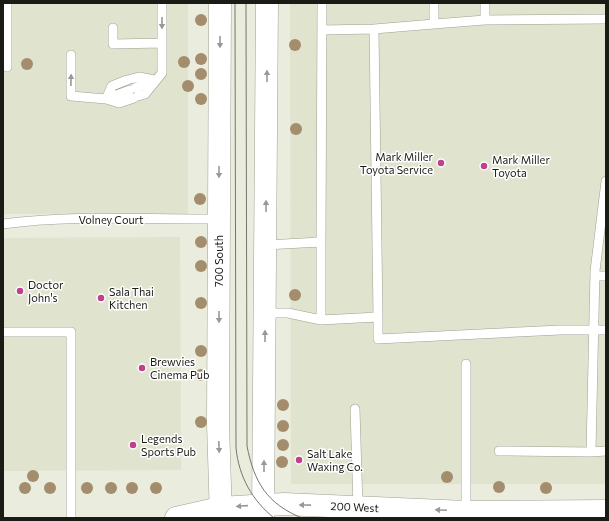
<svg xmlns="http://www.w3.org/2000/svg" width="609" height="521" viewBox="0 0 609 521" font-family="Commissioner,sans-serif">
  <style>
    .built { fill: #e0e3cd }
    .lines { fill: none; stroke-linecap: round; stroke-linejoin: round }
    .lane-casing { stroke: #9ea192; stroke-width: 10 }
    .secondary-casing { stroke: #9ea192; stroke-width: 23 }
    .lane { stroke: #fff; stroke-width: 9 }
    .secondary { stroke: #fff; stroke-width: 22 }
    .tram { stroke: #75776d; stroke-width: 1 }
    .tree { fill: #a48d6c }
    .oneway { fill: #989896 }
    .poi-dot { fill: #bf408b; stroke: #fff; stroke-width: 1.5 }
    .labels { text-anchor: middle; stroke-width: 3; stroke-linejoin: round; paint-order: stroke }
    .poi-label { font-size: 11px; fill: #1a1b15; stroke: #fff; text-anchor: start }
    .street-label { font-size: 11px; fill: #1a1b15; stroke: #fff }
  </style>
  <rect width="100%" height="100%" fill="#eaecdd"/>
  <!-- built -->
  <path class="built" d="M3,3H188V214H3Z
    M290,3H606V484H291Z
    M180,237L181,470L3,471V238Z"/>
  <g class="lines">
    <!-- lane casing -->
    <g class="lane-casing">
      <path id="lane" d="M7,3V67
        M434,3V24L485,20L606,19
        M485,3V20
        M113,28V44L162,43
        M322,30L374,29
        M71,55V96L106,99L119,103L134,98
        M131,79L139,77L154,80
        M135,88L154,80
        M138,96L145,94L162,73V3
        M106,99L112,86L127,80
        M106,99L130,90
        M606,181L595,271L591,452L606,451
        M3,224C74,214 148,220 219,219
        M321,242V320
        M265,245L321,242L322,3
        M595,276H606
        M265,313H288L321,320L378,317V339L560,330H606
        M378,317L374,29L434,24
        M3,332H71V518
        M355,409L358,507
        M499,451L591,452
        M466,512V364"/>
    </g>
    <!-- secondary casing -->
    <g class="secondary-casing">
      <g id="secondary">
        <path d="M220,3L218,424L221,518"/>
        <path id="s1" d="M176,518L220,508L284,504L466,512L606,511"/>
        <path d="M263,518L267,3"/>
      </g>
    </g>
    <!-- lane -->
    <use href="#lane" class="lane"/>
    <!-- secondary -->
    <use href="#secondary" class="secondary"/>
    <!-- tram -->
    <path class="tram" d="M235,3L236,448C239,477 252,500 274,518
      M246,3L247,446C254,482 267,504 302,518"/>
  </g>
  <!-- trees -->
  <g class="tree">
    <circle cx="201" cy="20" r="6"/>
    <circle cx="295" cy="45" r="6"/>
    <circle cx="201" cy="59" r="6"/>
    <circle cx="184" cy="62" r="6"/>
    <circle cx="27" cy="64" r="6"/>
    <circle cx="201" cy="74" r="6"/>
    <circle cx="188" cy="86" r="6"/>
    <circle cx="201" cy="99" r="6"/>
    <circle cx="296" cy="129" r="6"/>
    <circle cx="200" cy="199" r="6"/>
    <circle cx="201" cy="242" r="6"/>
    <circle cx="201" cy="266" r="6"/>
    <circle cx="295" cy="295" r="6"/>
    <circle cx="201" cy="303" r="6"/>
    <circle cx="201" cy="351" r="6"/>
    <circle cx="201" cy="375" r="6"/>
    <circle cx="283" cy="405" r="6"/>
    <circle cx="201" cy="422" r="6"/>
    <circle cx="283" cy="426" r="6"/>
    <circle cx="283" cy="445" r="6"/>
    <circle cx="282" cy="462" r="6"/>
    <circle cx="33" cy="476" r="6"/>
    <circle cx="447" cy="477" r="6"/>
    <circle cx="499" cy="487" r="6"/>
    <circle cx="25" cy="488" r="6"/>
    <circle cx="50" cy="488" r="6"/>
    <circle cx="87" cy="488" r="6"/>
    <circle cx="111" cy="488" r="6"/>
    <circle cx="132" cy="488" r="6"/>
    <circle cx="156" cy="488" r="6"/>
    <circle cx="546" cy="488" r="6"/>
  </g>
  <!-- one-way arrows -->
  <defs><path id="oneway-solid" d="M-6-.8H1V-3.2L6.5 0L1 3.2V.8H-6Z"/></defs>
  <g class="oneway">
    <use href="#oneway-solid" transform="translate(162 23) rotate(90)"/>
    <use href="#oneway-solid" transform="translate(220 42) rotate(90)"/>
    <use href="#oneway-solid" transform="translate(267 76) rotate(-90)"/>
    <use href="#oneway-solid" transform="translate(71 80) rotate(-89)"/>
    <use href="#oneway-solid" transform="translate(219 172) rotate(90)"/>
    <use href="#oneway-solid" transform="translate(266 206) rotate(-90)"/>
    <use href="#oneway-solid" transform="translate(219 317) rotate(90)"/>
    <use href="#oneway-solid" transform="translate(265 336) rotate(-90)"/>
    <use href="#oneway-solid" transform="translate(219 447) rotate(88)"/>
    <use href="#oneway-solid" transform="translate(264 466) rotate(-90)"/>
    <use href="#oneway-solid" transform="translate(305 505) rotate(-179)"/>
    <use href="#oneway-solid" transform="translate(242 506) rotate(176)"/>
    <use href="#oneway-solid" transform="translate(441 510) rotate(-177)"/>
  </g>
  <!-- markers -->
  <g class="poi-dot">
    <circle cx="441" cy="163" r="4"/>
    <circle cx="484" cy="166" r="4"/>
    <circle cx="20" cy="291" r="4"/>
    <circle cx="101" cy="298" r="4"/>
    <circle cx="142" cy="368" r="4"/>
    <circle cx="133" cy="445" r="4"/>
    <circle cx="299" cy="460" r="4"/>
  </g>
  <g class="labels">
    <!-- poi labels -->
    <g class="poi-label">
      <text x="433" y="161" text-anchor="end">Mark Miller<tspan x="433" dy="13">Toyota Service</tspan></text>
      <text x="492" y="164">Mark Miller<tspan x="492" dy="13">Toyota</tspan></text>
      <text x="28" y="289">Doctor<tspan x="28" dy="13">John's</tspan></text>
      <text x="109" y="296">Sala Thai<tspan x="109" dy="13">Kitchen</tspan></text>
      <text x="150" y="366">Brewvies<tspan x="150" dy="13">Cinema Pub</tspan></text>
      <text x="141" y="443">Legends<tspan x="141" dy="13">Sports Pub</tspan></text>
      <text x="307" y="458">Salt Lake<tspan x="307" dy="13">Waxing Co.</tspan></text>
    </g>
    <!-- street labels -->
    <g class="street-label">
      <text x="111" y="224">Volney Court</text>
      <text transform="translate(219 261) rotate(-90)" y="4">700 South</text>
      <text dy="4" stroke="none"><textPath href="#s1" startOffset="180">200 West</textPath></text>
    </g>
  </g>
  <!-- border -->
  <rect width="609" height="521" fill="none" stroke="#1a1b15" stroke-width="8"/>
</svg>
